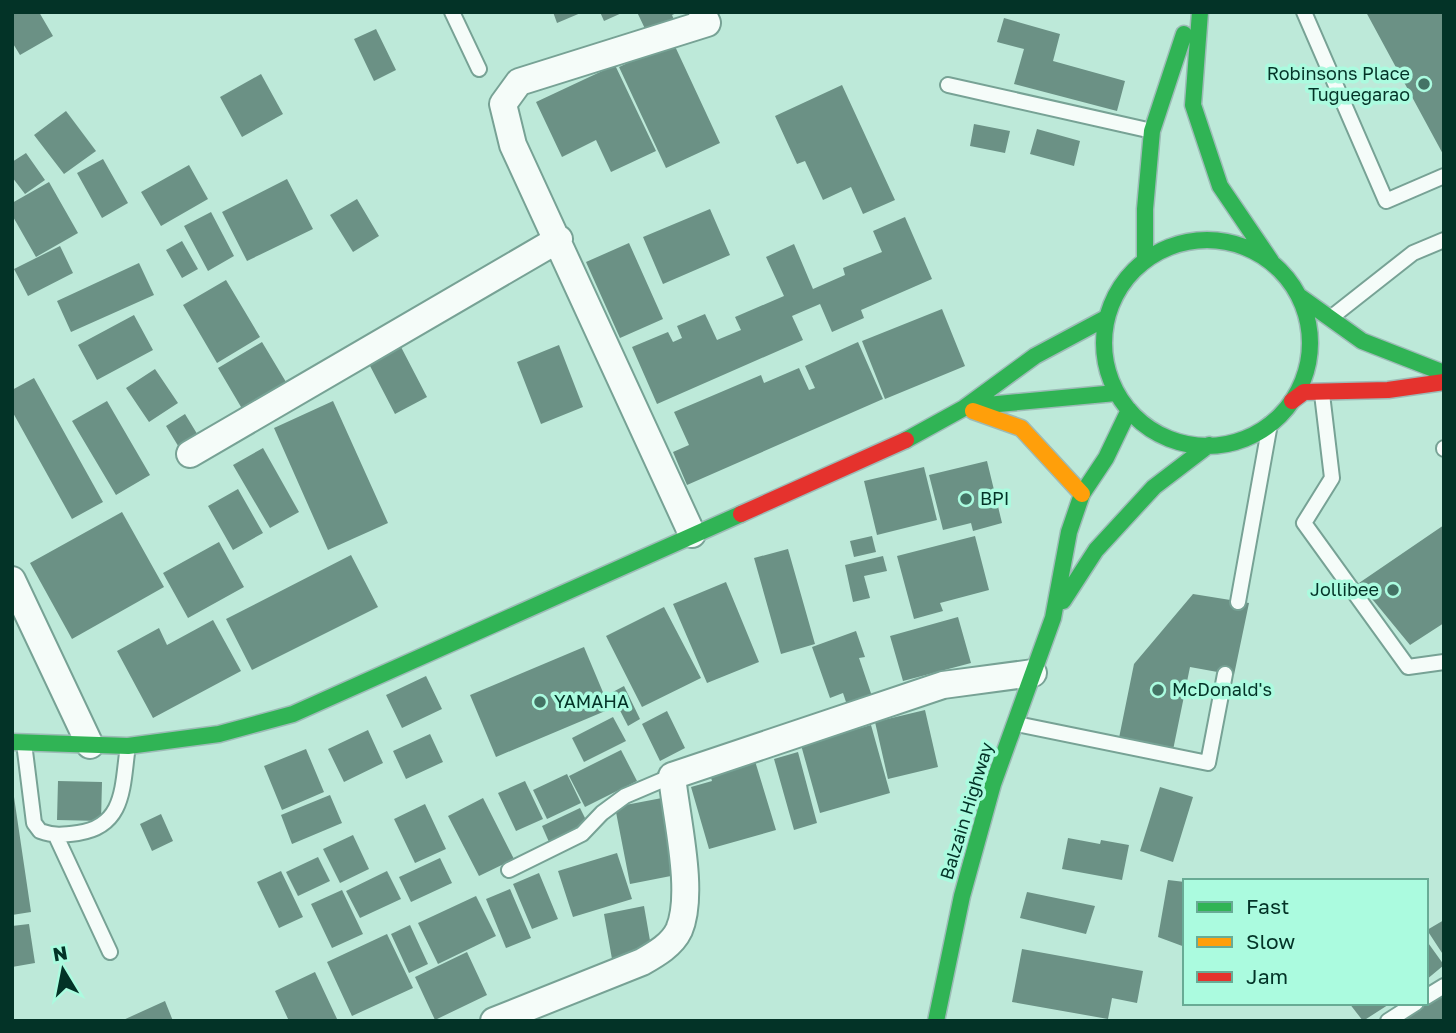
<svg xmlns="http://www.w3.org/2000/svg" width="1456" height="1033" viewBox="0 0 1456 1033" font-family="'Golos Text',sans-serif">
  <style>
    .building { fill: #6b9185 }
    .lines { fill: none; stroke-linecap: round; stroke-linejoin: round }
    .lane-casing { stroke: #77a295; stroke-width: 18 }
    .street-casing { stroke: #77a295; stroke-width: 30 }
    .fast-casing { stroke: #9dbbb7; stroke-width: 19 }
    .slow-casing { stroke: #9dbbb7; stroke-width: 19 }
    .jam-casing { stroke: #9dbbb7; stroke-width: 19 }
    .lane { stroke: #f5fcf9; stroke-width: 14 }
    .street { stroke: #f5fcf9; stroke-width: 26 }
    .fast { stroke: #30b455; stroke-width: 16 }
    .slow { stroke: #ff9f0a; stroke-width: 16 }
    .jam { stroke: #e5322d; stroke-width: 16 }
    .poi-dot { fill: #447365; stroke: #abfbdf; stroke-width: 2.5 }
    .labels { text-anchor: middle; stroke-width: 7; stroke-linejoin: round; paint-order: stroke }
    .poi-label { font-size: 18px; fill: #033327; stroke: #abfbdf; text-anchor: start }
    .street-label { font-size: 18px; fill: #033327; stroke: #abfbdf }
  </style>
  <rect width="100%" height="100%" fill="#bde9d9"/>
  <!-- building -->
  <path class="building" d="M18,12H39L53,36L20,55L12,42V15Z
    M553,12H583L557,23Z
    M600,12H624L604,21Z
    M637,12H679L672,15L675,22L648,35Z
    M1366,12H1444V156Z
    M1004,18L1060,34L1053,61L1125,81L1117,111L1014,84L1024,49L997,42Z
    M376,29L396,70L374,81L354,39Z
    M673,42L720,143L666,168L619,67Z
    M615,65L656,151L611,172L596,140L562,157L536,102Z
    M261,74L283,114L242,137L220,97Z
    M842,85L895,200L863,214L851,187L823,200L805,161L797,164L775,116Z
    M66,111L96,151L64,174L34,135Z
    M974,124L1010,131L1005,153L970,146Z
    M1037,129L1080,141L1074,166L1030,154Z
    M26,153L45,180L25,194L12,177V162Z
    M103,159L128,203L102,218L77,173Z
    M189,165L208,199L161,226L141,192Z
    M287,179L313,229L247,261L222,212Z
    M49,182L78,233L36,257L12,215V203Z
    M357,199L379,236L353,252L330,215Z
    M710,209L730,255L663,284L643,237Z
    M211,212L234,256L208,271L184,226Z
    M905,217L932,279L861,310L864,318L832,332L820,304L792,316L803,340L657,404L632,347L668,332L673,342L682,338L677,326L705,314L717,340L741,330L735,317L784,296L766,257L794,244L813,289L845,275L843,268L882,252L873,231Z
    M182,241L198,269L182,278L166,250Z
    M629,243L663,319L620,338L586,262Z
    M60,246L73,273L28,296L14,269Z
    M139,263L154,295L71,332L57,301Z
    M226,280L260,337L217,363L183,305Z
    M942,309L965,366L885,399L862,341Z
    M134,315L153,350L97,380L78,345Z
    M262,342L289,387L244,412L218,368Z
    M858,342L883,399L687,485L673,452L689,445L674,412L761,375L764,383L799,368L809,390L815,388L805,366Z
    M559,345L583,407L541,424L517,362Z
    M401,347L427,397L395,414L369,364Z
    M155,369L178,403L149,422L126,388Z
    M34,378L103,502L72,519L12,411V390Z
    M107,401L150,475L116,495L72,421Z
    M333,401L388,523L328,550L274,428Z
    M185,414L199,437L180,449L166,426Z
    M263,448L299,512L270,528L233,465Z
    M987,461L1002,523L973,531L971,523L943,530L929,475Z
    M924,467L937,520L877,535L864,481Z
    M238,489L263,533L233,550L208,506Z
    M122,512L164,587L72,639L30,563Z
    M1444,525V623L1410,645L1359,583Z
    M872,536L876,552L854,557L850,541Z
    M975,536L989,590L940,603L943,611L914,619L897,556Z
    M219,542L244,587L188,618L163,573Z
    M788,549L815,644L781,654L754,558Z
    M351,555L378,607L252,670L226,619Z
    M883,556L887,571L864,576L870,598L853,602L845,565Z
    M726,582L759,662L707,683L673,604Z
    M1193,594L1249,603L1234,675L1190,667L1173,750L1119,738L1134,664Z
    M664,607L701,678L642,707L606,636Z
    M958,617L971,663L903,681L890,636Z
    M213,620L241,671L153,718L117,651L159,628L167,645Z
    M856,631L865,657L859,658L875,705L850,714L843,693L830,698L812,647Z
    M584,647L610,709L496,757L470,695Z
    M426,676L442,709L402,728L386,695Z
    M624,686L640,719L628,726L611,693Z
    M925,710L938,767L888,779L875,722Z
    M667,711L685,748L660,761L642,724Z
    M613,717L626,741L584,762L572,738Z
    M871,725L890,793L820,813L801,745Z
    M368,730L383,763L344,782L328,749Z
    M430,734L443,762L406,779L393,751Z
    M306,749L324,792L282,810L264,766Z
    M621,750L637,781L585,807L569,776Z
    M798,752L817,823L794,830L774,759Z
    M755,761L776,830L709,849L691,787L712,781L710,774Z
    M567,774L581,803L547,819L533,790Z
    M58,781L102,782L101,821L57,820Z
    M525,781L543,819L516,831L498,793Z
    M1160,787L1193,797L1173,862L1140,851Z
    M330,795L342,823L292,844L281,815Z
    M14,797L31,912L12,915V798Z
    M483,798L514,859L479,876L448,816Z
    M662,798L676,875L630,884L615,807Z
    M425,804L446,849L415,863L394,819Z
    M580,808L588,824L549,842L542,826Z
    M161,814L173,841L152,851L140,824Z
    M353,835L369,869L340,883L323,849Z
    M1068,838L1100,844L1101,840L1129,845L1122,880L1062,869Z
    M617,853L632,899L573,917L558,871Z
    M318,857L330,881L298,896L286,872Z
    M440,858L452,883L411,902L399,877Z
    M281,871L303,917L279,928L257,882Z
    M387,871L401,899L360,918L346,891Z
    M539,873L558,919L532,929L513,884Z
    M1168,880L1185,882V947L1158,937Z
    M510,889L531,938L506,948L486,899Z
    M342,890L363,934L332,948L311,904Z
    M1027,892L1095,906L1086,934L1020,918Z
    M476,896L496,936L438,964L418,923Z
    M644,906L652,952L612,959L604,914Z
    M1444,920V956L1427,930Z
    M29,924L35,963L12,967V926Z
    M410,925L428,964L409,973L391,934Z
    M387,934L413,988L352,1016L327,962Z
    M1426,940L1444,965L1426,980Z
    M1022,949L1143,971L1137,1003L1112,998L1108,1019L1012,1002Z
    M467,952L487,995L435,1020L415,977Z
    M315,972L338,1021H289L275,991Z
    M1444,990V1021H1395L1426,1003Z
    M165,1001L173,1021H121Z
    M1349,1003H1391L1363,1021Z"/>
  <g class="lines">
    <!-- lane casing -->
    <g class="lane-casing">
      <path id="lane" d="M452,12L479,69
        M1304,12L1386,201L1444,176
        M948,85L1152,131
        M1333,316L1413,253L1444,240
        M1322,394L1332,478L1304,523L1408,667L1444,662
        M1444,448V449
        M1238,602L1270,424
        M1017,724L1208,763L1225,674
        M24,743L34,823L40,831C54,836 63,835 78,833C126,826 122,785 128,746
        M56,836L110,952
        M509,870L582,834L602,813L625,796L672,776
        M1426,997L1444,986
        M1388,1021L1416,1003"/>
    </g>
    <!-- street casing -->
    <g class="street-casing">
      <path id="street" d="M190,454L559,239
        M692,534L513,145L503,104L519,82L707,23L702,12
        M12,580L90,745
        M494,1021L642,962C656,954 672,945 679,930C695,893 676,817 672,776L943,685L1033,673"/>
    </g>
    <!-- fast casing -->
    <g class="fast-casing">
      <path id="fast" d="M1200,12L1193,105L1220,186L1271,261
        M1104 343a103 103 0 1 1 206 0a103 103 0 1 1-206 0Z
        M1145,260V209L1152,131L1184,34
        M1299,296L1362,341L1444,373
        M966,407L1116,393
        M906,440L964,408L1035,356L1106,318
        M1063,601L1096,550L1154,487L1209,445
        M12,742L128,746L219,734L293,714L741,514
        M936,1021L962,896L993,784L1053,618L1069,532L1082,494L1106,458L1129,410"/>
    </g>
    <!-- slow casing -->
    <g class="slow-casing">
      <path id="slow" d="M973,411L1021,428L1082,494"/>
    </g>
    <!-- jam casing -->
    <g class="jam-casing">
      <path id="jam" d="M1292,401L1304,392L1388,390L1444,382
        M741,514L906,440"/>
    </g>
    <!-- lane -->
    <use href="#lane" class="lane"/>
    <!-- street -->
    <use href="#street" class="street"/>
    <!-- fast -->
    <use href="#fast" class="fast"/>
    <!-- slow -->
    <use href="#slow" class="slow"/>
    <!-- jam -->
    <use href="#jam" class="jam"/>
  </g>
  <!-- markers -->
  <g class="poi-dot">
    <circle cx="1424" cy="84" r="7"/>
    <circle cx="966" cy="499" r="7"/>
    <circle cx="1393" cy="590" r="7"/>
    <circle cx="1158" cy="690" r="7"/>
    <circle cx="540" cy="702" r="7"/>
  </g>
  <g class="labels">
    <!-- poi labels -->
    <g class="poi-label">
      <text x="1410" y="80" text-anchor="end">Robinsons Place<tspan x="1410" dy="21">Tuguegarao</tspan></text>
      <text x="980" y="505">BPI</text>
      <text x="1379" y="596" text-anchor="end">Jollibee</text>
      <text x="1172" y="696">McDonald's</text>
      <text x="554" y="708">YAMAHA</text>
    </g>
    <!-- street labels -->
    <g class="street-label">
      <text transform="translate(967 811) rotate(-73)" y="6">Balzain Highway</text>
    </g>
  </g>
  <!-- border -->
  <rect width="1456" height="1033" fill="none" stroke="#033327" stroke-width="28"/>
  <!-- legend -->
  <rect x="1183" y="879" width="245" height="126" fill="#abfbdf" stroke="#68ab95" stroke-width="2"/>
  <rect x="1197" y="902" width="35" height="10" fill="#30b455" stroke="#68ab95" stroke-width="2"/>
  <text x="1246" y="914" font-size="21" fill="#033327">Fast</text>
  <rect x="1197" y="937" width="35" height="10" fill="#ff9f0a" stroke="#68ab95" stroke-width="2"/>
  <text x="1246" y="949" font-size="21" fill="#033327">Slow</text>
  <rect x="1197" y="972" width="35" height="10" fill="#e5322d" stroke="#68ab95" stroke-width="2"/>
  <text x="1246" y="984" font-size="21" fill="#033327">Jam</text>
  <!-- north arrow -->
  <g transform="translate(63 970) rotate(350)" stroke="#abfbdf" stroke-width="5" paint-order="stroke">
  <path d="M0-5L12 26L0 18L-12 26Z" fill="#033327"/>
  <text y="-10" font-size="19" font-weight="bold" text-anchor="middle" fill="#033327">N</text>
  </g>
</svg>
